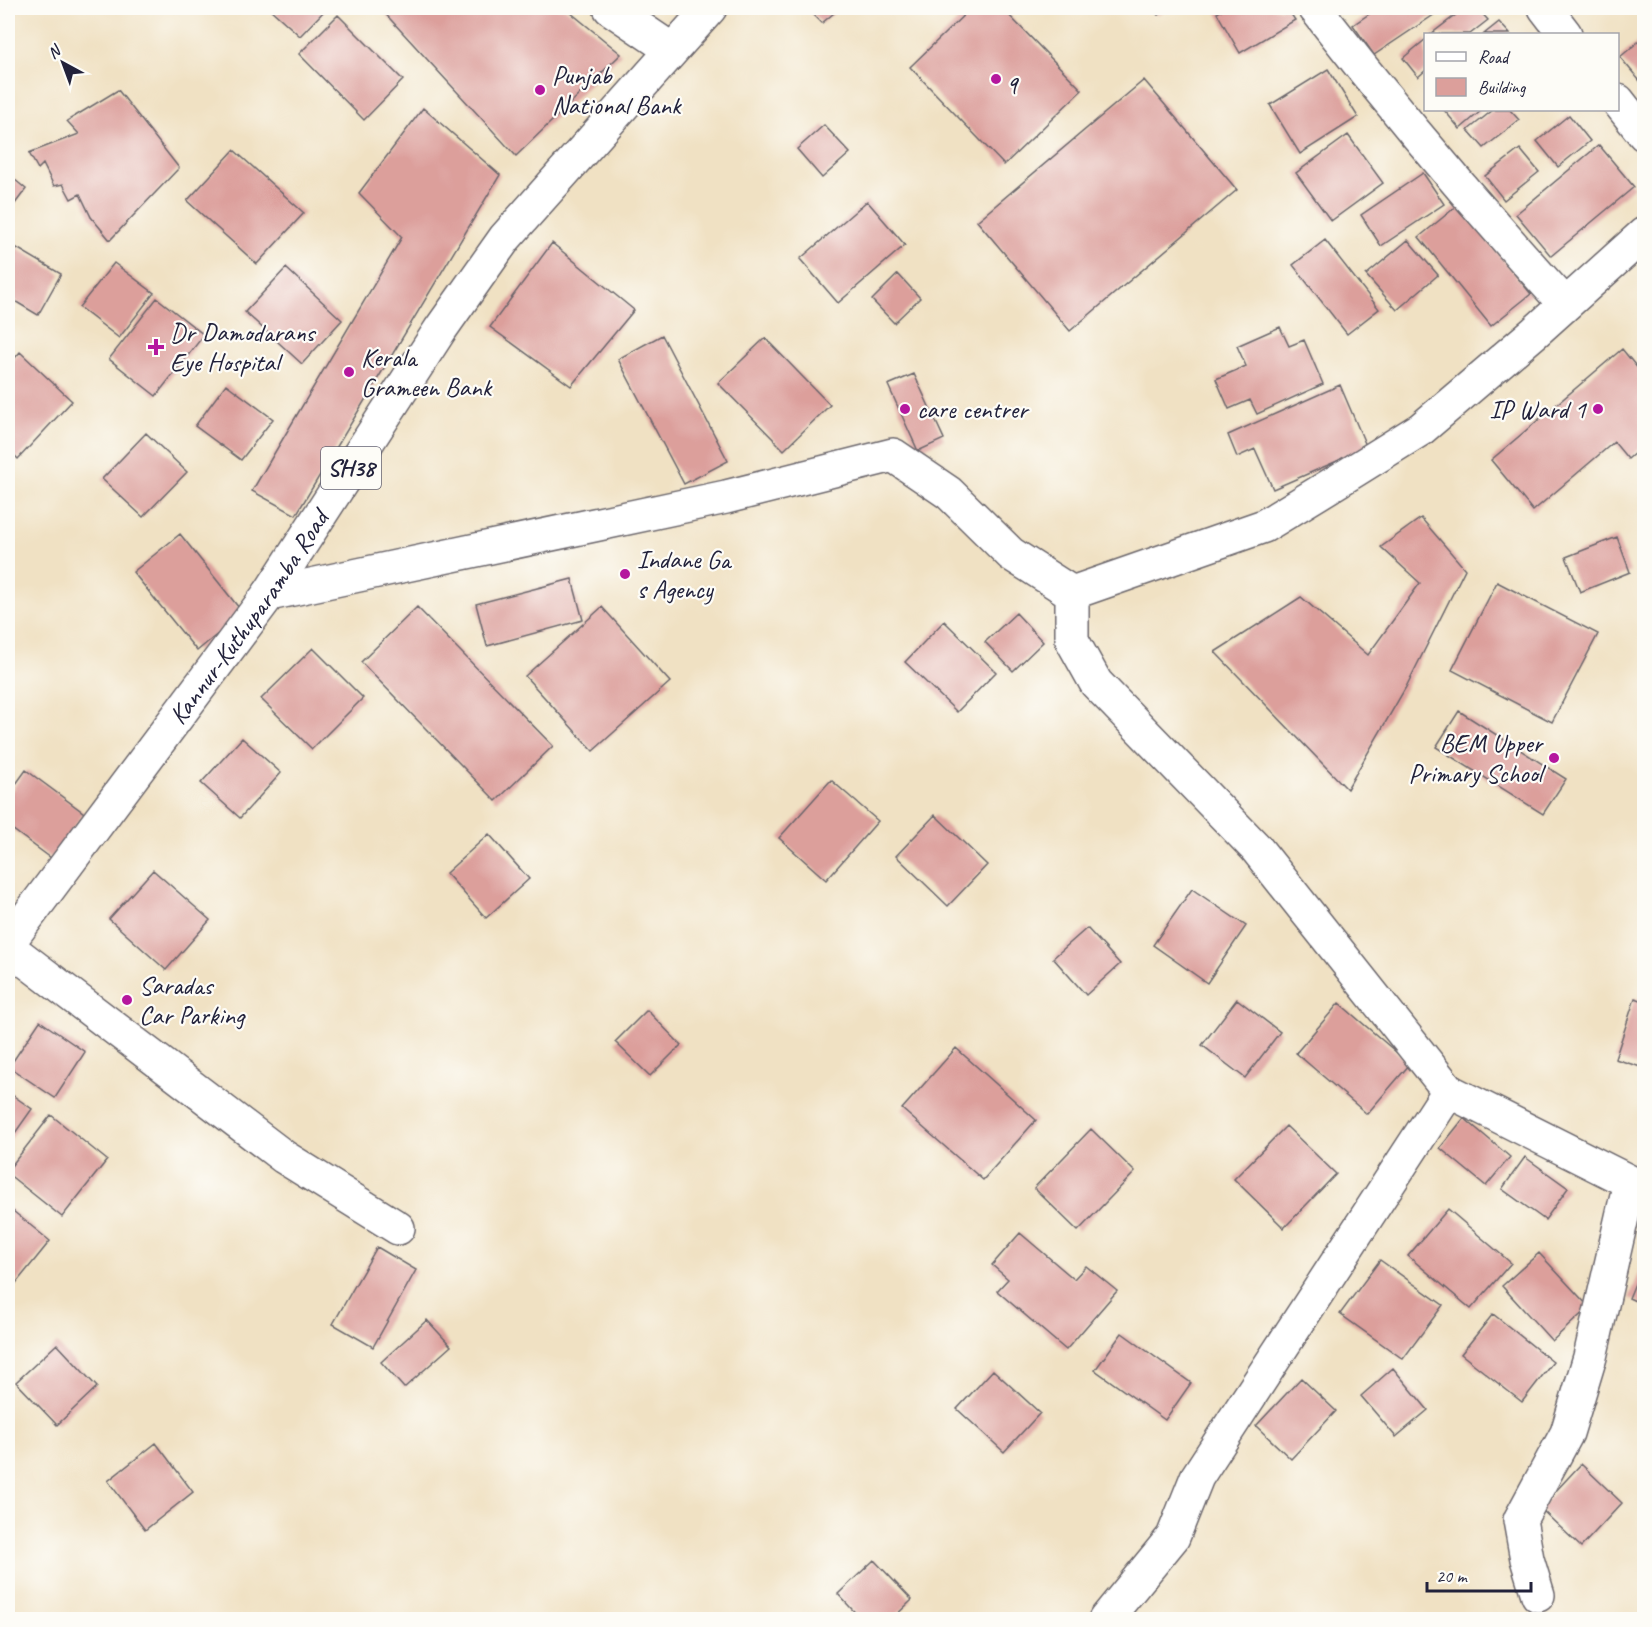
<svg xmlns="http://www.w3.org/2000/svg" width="1652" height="1627" viewBox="0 0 1652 1627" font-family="Caveat,sans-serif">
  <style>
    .building { fill: #dc9f9b }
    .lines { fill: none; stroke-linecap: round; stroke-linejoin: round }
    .minor-casing { stroke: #6a656b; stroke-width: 36 }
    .primary-casing { stroke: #6a656b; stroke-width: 36 }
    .minor { stroke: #fff; stroke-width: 33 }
    .primary { stroke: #fff; stroke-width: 33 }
    .poi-dot { fill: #b5179e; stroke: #fdfcf7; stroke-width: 2 }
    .labels { text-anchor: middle; stroke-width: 4.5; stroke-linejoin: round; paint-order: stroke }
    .shield { fill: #fdfcf7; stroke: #646373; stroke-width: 1.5 }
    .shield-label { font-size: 24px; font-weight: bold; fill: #22223b }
    .poi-label { font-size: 26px; fill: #22223b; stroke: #fdfcf7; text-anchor: start }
    .street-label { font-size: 26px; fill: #22223b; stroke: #fdfcf7 }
  </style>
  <rect width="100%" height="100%" fill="#fdfcf7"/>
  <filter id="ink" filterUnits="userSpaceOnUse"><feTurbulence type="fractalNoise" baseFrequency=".0167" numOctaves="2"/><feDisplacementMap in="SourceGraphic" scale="12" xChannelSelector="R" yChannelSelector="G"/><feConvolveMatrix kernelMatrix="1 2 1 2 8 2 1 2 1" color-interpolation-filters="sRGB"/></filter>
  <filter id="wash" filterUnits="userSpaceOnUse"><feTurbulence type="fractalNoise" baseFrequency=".008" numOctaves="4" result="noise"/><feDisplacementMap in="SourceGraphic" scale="24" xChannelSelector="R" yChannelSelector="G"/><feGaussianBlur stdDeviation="1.35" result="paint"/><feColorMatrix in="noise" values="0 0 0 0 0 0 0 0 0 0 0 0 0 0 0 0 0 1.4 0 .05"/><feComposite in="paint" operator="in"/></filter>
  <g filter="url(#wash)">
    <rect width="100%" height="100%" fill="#f0e1c3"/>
    <g id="blocks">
      <!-- building -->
      <path class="building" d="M269,8H327L300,36Z
        M380,8H565L621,54L516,156Z
        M807,8H840L822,23Z
        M971,8H1002L1082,90L1004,165L910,67Z
        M1152,8H1169L1158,15Z
        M1225,8H1287L1295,20L1240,53L1217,13Z
        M1378,8H1444L1374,55L1353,25Z
        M1465,8H1477L1488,20L1470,34H1431Z
        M338,15L403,80L364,120L299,54Z
        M1499,22L1510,34H1484Z
        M1644,37V86L1620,57Z
        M1426,39V70L1418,77L1403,58Z
        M1328,69L1358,117L1300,154L1270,105Z
        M1144,80L1237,190L1070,331L977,221Z
        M118,90L179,168L110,240L91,217L80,194L71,199L63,184L54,186L43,164L38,169L29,153L79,134L67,121Z
        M423,108L500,175L296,515L252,491L402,237L359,193Z
        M1444,110H1482L1460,129Z
        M1493,110H1510L1519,120L1484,148L1468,130Z
        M1569,115L1590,141L1558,167L1537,141Z
        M824,125L850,153L822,178L797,149Z
        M1348,135L1383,183L1331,221L1296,173Z
        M1599,145L1634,187L1551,256L1516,214Z
        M1520,149L1539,172L1504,200L1485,176Z
        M234,150L304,213L257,264L187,201Z
        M1423,173L1444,204L1381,246L1361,215Z
        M8,174L26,189L8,213Z
        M867,201L905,245L838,303L800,259Z
        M1458,205L1531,294L1491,326L1419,237Z
        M1325,240L1379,309L1347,334L1293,265Z
        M1408,240L1438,275L1397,310L1366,275Z
        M552,243L634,310L571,386L490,327Z
        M10,244L61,274L38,315L8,297Z
        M114,263L154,293L119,338L79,307Z
        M286,268L342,320L302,364L245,312Z
        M898,274L920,298L894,323L872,300Z
        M157,298L204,335L156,396L109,359Z
        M1280,327L1289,346L1304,340L1323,384L1257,414L1250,400L1229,409L1216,379L1246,366L1237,346Z
        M662,335L728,461L684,484L618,359Z
        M765,338L830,405L784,450L718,383Z
        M1622,349L1644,376V445L1628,459L1614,442L1533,511L1491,460Z
        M20,352L72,401L18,459L8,449V366Z
        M914,374L944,439L918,451L888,385Z
        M226,384L273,419L241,460L195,426Z
        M1340,385L1367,448L1273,489L1255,449L1237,457L1228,435Z
        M146,433L187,472L143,517L102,479Z
        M1421,518L1465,569L1406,687L1347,789L1215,652L1301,597L1368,655L1420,583L1381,547Z
        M180,534L243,613L197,651L133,572Z
        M1617,537L1630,572L1580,592L1566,557Z
        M572,579L583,620L487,646L476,604Z
        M1497,582L1598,634L1552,722L1452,670Z
        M417,607L553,746L496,801L361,662Z
        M602,607L670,682L593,751L525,676Z
        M1016,613L1043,642L1013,671L985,642Z
        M944,621L996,672L957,712L905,662Z
        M313,648L363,698L312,749L261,699Z
        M1459,711L1566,779L1543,814L1436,747Z
        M242,738L281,773L240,818L201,783Z
        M26,770L84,813L51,858L8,826V795Z
        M831,780L878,821L826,880L779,838Z
        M935,815L987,865L948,906L896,856Z
        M489,834L529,879L486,918L446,873Z
        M153,870L210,920L166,970L109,919Z
        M1192,889L1246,926L1207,983L1153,945Z
        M1087,928L1120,964L1086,995L1053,958Z
        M1635,998L1644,1001V1068L1615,1059Z
        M1237,999L1280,1032L1245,1078L1202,1045Z
        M1339,1003L1410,1064L1367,1114L1296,1053Z
        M647,1010L681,1045L650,1076L615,1042Z
        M40,1021L85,1052L55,1098L9,1067Z
        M956,1048L1036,1120L983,1180L902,1109Z
        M8,1092L32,1109L8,1143Z
        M51,1115L107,1160L62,1217L8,1174V1170Z
        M1464,1118L1510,1157L1486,1186L1440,1148Z
        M1286,1126L1336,1174L1284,1228L1234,1179Z
        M1091,1129L1135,1172L1078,1231L1034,1188Z
        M1525,1157L1568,1188L1545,1220L1502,1189Z
        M8,1207L50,1241L8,1293Z
        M1448,1209L1511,1263L1471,1309L1408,1256Z
        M1020,1233L1074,1279L1086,1266L1117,1291L1066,1350L997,1291L1008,1279L992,1265Z
        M377,1247L416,1270L373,1347L333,1324Z
        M1539,1253L1589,1307L1552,1341L1502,1286Z
        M1380,1260L1443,1305L1403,1359L1340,1314Z
        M1644,1262V1305L1629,1298Z
        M1493,1314L1553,1362L1522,1402L1461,1354Z
        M427,1320L451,1346L404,1388L381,1362Z
        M1122,1333L1191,1383L1165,1420L1095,1370Z
        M57,1344L97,1387L57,1425L16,1382Z
        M1393,1368L1428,1410L1396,1437L1361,1396Z
        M993,1370L1040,1413L1004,1452L957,1409Z
        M1301,1378L1336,1411L1291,1459L1256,1426Z
        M156,1443L193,1492L145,1530L108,1481Z
        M1581,1464L1622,1503L1581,1547L1540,1508Z
        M874,1560L912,1600L891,1620H862L838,1594Z"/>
    </g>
  </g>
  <g filter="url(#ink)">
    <use href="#blocks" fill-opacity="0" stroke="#6a656b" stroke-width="1.5"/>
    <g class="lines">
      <!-- minor casing -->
      <g class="minor-casing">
        <path id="minor" d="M610,8L672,50
          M1315,8C1394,110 1477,208 1564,303
          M1072,593V640L1096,683L1256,848L1449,1091L1644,1189
          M269,594L726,497L893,455L949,493L1011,554L1072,593L1264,526L1349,474L1421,429L1535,332L1644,234
          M8,947L284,1157L398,1228
          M1538,1595L1527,1559L1520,1520L1567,1433L1590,1357L1630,1182
          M1105,1620L1173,1537L1197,1477L1449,1091"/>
      </g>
      <!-- primary casing -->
      <g class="primary-casing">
        <g id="primary">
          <path d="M1545,8L1565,34"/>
          <path d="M1618,101L1644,134"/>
          <path id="s1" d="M8,943L269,594L440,330L505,238L710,8"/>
        </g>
      </g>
      <!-- minor -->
      <use href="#minor" class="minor"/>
      <!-- primary -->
      <use href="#primary" class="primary"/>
    </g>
  </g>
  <!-- markers -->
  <g class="poi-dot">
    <circle cx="996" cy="79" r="6"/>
    <circle cx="540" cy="90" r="6"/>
    <path d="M153 338h6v6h6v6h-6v6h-6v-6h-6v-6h6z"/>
    <circle cx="349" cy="372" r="6"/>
    <circle cx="905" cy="409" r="6"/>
    <circle cx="1598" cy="409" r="6"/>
    <circle cx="625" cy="574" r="6"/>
    <circle cx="1554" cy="758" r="6"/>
    <circle cx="127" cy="1000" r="6"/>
  </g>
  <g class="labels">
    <!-- shield labels -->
    <rect class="shield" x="321" y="447" width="60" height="42" rx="4.5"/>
    <g class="shield-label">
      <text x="351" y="476">SH38</text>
    </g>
    <!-- poi labels -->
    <g class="poi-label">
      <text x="552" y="84">Punjab<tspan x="552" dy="30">National Bank</tspan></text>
      <text x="1008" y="88">q</text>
      <text x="170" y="341">Dr Damodarans<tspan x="170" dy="30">Eye Hospital</tspan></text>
      <text x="361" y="366">Kerala<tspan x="361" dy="30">Grameen Bank</tspan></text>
      <text x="917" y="418">care centrer</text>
      <text x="1586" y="418" text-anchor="end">IP Ward 1</text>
      <text x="637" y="568">Indane Ga<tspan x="637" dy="30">s Agency</tspan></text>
      <text x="1542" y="752" text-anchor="end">BEM Upper<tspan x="1542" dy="30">Primary School</tspan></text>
      <text x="139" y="994">Saradas<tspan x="139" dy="30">Car Parking</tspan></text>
    </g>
    <!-- street labels -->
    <g class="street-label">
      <text dy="9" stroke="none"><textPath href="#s1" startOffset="405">Kannur-Kuthuparamba Road</textPath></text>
    </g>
  </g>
  <!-- margin -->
  <rect width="1652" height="1627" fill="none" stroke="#fdfcf7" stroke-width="30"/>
  <!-- legend -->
  <rect x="1424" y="33" width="195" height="78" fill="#fdfcf7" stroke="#a5a5ac" stroke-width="1.5"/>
  <rect x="1436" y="52" width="30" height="9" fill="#ffffff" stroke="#a5a5ac" stroke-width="1.5"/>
  <text x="1478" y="63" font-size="18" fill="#22223b">Road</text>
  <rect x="1436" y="78" width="30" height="18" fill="#dc9f9b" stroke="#a5a5ac" stroke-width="1.5"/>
  <text x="1478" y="93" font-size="18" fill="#22223b">Building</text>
  <!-- north arrow -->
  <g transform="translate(63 63) rotate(319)" stroke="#fdfcf7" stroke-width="4.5" paint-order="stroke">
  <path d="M0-4.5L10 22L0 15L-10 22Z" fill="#22223b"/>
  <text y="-9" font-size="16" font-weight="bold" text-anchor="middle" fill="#22223b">N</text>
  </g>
  <!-- scale -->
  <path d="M1427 1582v9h104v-9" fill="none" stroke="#22223b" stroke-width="3"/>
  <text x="1436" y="1582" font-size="18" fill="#22223b" stroke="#fdfcf7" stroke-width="4.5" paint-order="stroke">20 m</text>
</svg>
